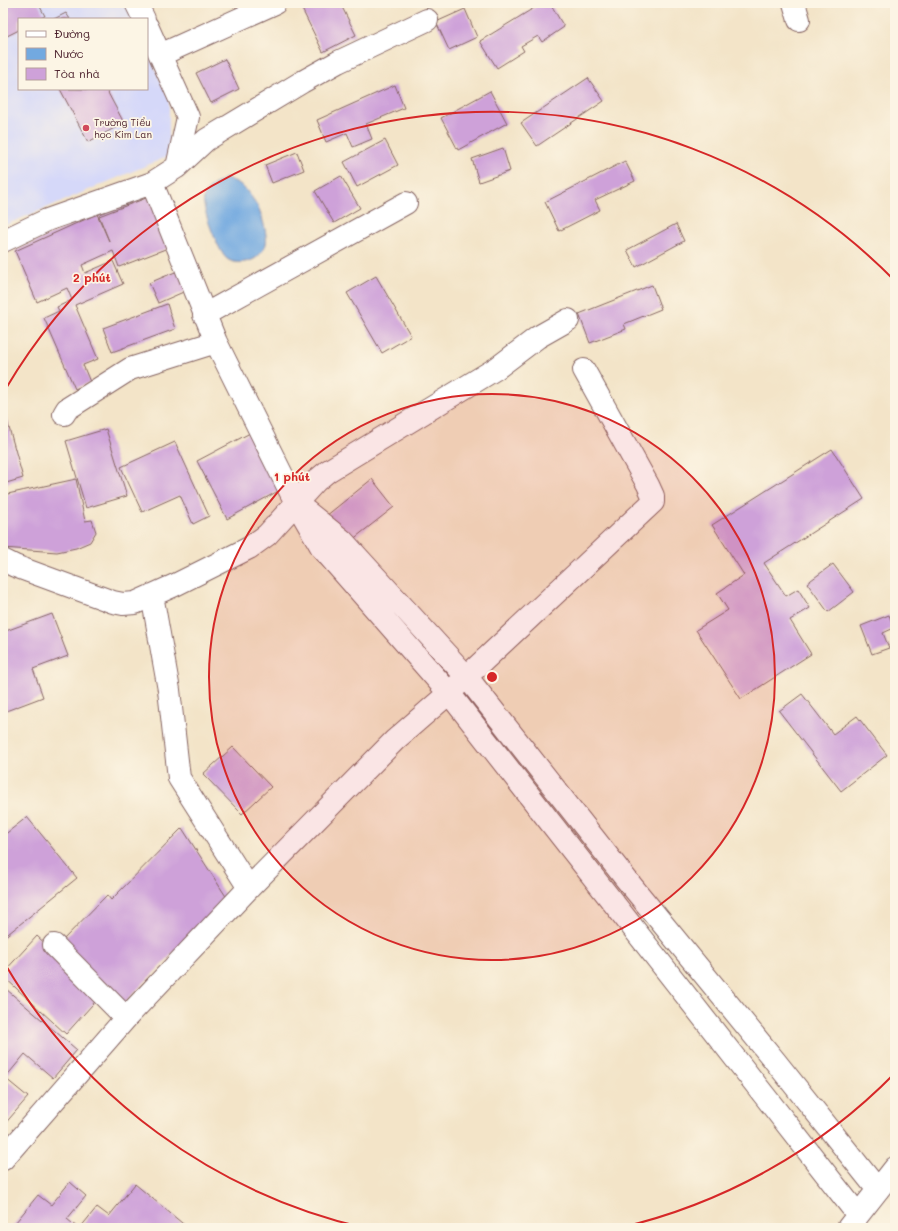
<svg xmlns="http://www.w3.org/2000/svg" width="898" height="1231" viewBox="0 0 898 1231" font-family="Mali,sans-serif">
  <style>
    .built { fill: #d5d8f9 }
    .water { fill: #72a9e0; stroke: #5e6486 }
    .building { fill: #cea1d9 }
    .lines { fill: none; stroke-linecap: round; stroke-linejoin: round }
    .minor-casing { stroke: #856462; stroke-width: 24 }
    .minor { stroke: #fff; stroke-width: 22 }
    .ring { fill: none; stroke: #d62828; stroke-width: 2 }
    .poi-dot { fill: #d1495b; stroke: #fcf5e5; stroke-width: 1.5 }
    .labels { text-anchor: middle; stroke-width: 3.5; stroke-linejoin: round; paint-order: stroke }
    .poi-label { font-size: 10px; fill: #4a1f2b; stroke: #fcf5e5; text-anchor: start }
    .centre { fill: #d62828; stroke: #fcf5e5; stroke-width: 2 }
    .ring-label { font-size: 12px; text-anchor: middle; font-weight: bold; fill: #d62828; stroke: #fcf5e5; stroke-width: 3.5; stroke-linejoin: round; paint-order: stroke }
  </style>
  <rect width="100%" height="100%" fill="#fcf5e5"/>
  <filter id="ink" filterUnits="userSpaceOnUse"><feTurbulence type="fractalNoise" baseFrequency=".025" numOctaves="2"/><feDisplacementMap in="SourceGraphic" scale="8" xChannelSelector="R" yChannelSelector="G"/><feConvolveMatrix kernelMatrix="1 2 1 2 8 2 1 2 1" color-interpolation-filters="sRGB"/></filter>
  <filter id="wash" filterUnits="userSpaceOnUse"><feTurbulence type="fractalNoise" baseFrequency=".012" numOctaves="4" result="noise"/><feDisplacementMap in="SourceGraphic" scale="16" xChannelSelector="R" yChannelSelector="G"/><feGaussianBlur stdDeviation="0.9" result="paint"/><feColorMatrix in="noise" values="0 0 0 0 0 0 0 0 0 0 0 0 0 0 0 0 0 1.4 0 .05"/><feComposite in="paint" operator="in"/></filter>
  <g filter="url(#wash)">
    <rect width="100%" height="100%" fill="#f3e4c8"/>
    <!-- built -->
    <path class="built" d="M3,3H127L134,19H19V89H147V49L169,100V156L3,226Z"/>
    <!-- water -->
    <path class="water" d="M227,178C230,180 235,181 238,183C244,186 256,202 259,209C262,216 268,237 266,244C265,247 260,255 257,257C250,263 233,265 226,258C219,252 200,205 204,197C208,187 217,182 227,178Z"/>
    <g id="blocks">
      <!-- building -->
      <path class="building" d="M3,3H38L45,16L41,18L42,19H19V30L3,38Z
        M309,3H340L356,35L323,52L301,7Z
        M542,3H550L564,27L542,42L538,36L521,46L524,51L497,68L480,41Z
        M465,9L477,37L449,50L436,22Z
        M66,13L70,19H54Z
        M225,59L239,89L211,103L196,73Z
        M588,78L604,101L537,146L521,123Z
        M395,85L404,108L366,124L372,139L353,147L347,133L326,142L317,120Z
        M60,89H106L124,123L88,142Z
        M490,91L507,123L458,150L441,118Z
        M385,140L398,165L357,187L344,162Z
        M503,148L510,171L479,182L472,159Z
        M297,152L304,170L272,183L265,165Z
        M625,161L635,181L595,200L600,210L559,231L545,202Z
        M341,176L360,208L334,223L315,191Z
        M154,195L173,246L119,267L113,251L82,265L85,273L113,261L123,284L75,305L98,359L83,365L90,382L75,389L44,318L59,311L57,307L72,300L67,288L37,302L15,251L97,214L109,241L99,216Z
        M676,224L684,241L636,267L627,250Z
        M180,270L188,290L158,303L149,283Z
        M376,276L411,336L382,353L347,293Z
        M652,285L661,309L624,324L626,329L590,343L579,314Z
        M167,304L175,329L112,352L103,328Z
        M3,406L23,478L3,484Z
        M106,429L127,496L86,508L66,441Z
        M252,432L282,489L227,519L197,461Z
        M175,442L209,516L193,524L180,495L142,512L121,467Z
        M832,449L864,499L764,563L786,596L798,589L810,608L790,620L811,654L741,699L696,630L728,610L717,593L744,575L712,525Z
        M76,479L85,521L92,520L96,532L90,542L76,548L57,552L3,548V495Z
        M372,479L394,507L347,544L326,516Z
        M833,564L854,592L828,612L807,583Z
        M52,614L68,656L33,669L43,697L6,711L3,703V632Z
        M889,615L894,628L883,633L889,648L872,654L861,626Z
        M802,694L833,734L857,716L887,755L841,791L779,711Z
        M233,747L271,787L242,814L203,774Z
        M27,817L77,878L3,938V836Z
        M182,828L227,898L122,1005L59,944L107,895L111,900Z
        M37,936L101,995L66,1034L3,976V973Z
        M6,989L77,1050L53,1078L25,1054L5,1078L28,1097L3,1126V992Z
        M70,1182L86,1196L67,1219L78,1228H11L38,1195L51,1205Z
        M135,1184L188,1228H80L97,1207L109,1216Z"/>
    </g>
  </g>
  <g filter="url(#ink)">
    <use href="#blocks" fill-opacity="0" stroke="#856462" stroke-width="1"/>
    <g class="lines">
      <!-- minor casing -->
      <g class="minor-casing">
        <path id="minor" d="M136,3L144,19
          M794,3L799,20
          M147,26L188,117L177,167L152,183L216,342L296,503L322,548L449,693L858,1215
          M160,55L275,3
          M177,167L206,140L302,82L338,62L427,20
          M3,241L47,220L152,183
          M204,315L406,203
          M64,414L67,409L130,369L216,342
          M306,511L342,540L466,676L626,879L775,1061L878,1190
          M3,560L15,566L113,602L123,604L135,603L175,585L249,548L267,535L316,481L328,471L497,368L538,337L568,320
          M152,595L169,690L179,778L249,888
          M54,945L126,1018
          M3,1159L126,1018L249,888L395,740L449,693L653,502V496L648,485L584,370
          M848,1228L895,1168"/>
      </g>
      <!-- minor -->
      <use href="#minor" class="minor"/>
    </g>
  </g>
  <!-- distance rings -->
  <circle cx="492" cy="677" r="283" fill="#d62828" fill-opacity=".12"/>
  <g class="ring">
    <circle cx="492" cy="677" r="283"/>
    <path d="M895 1073A565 565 0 0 1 619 1228M365 1228A565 565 0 0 1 5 964M5 390A565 565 0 0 1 895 281"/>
  </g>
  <!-- markers -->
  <circle class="poi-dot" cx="86" cy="128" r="4"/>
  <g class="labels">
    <!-- poi labels -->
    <g class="poi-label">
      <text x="94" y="126">Trường Tiểu<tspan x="94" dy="12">học Kim Lan</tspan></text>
    </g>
  </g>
  <circle cx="492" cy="677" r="6" class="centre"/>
  <g class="ring-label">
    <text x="92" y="282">2 phút</text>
    <text x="292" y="481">1 phút</text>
  </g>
  <!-- margin -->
  <rect width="898" height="1231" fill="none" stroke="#fcf5e5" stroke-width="16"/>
  <!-- legend -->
  <rect x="18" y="18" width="130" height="72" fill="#fcf5e5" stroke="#b59f9b"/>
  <rect x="26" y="31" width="20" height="6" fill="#ffffff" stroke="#b59f9b"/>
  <text x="54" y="38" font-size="12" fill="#4a1f2b">Đường</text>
  <rect x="26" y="48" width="20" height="12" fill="#72a9e0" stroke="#b59f9b"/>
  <text x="54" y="58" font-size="12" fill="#4a1f2b">Nước</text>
  <rect x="26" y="68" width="20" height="12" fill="#cea1d9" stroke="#b59f9b"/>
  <text x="54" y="78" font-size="12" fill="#4a1f2b">Tòa nhà</text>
</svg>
